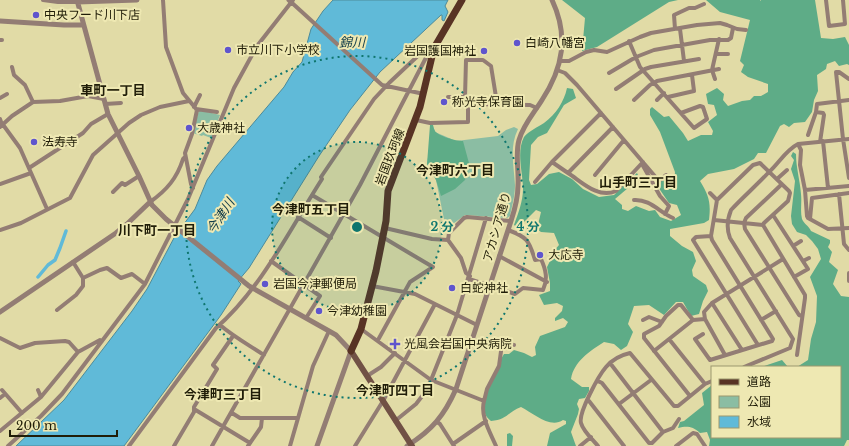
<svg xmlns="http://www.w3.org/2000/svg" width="849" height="446" viewBox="0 0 849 446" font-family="'Libre Baskerville','Noto Sans JP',serif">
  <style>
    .green { fill: #8bbda3 }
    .forest { fill: #5eac87 }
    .water { fill: #60bad8; stroke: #4d8b9a }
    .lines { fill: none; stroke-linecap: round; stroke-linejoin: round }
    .canal { stroke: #60bad8; stroke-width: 3.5 }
    .minor { stroke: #937d74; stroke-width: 4 }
    .tertiary { stroke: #937d74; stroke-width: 5 }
    .secondary { stroke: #715145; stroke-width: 6 }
    .primary { stroke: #583324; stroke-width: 7 }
    .ring { fill: none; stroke: #0f766e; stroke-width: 2; stroke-dasharray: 2 4 }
    .poi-dot { fill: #5f55cd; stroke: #eee8b2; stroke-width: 1.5 }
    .labels { text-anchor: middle; stroke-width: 4; stroke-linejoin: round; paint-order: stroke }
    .poi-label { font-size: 12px; fill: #201d08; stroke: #eee8b2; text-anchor: start }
    .street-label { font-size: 12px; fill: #201d08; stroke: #eee8b2 }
    .water-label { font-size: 13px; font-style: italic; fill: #123c49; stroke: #eee8b2 }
    .neighbourhood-label { font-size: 13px; font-weight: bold; fill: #201d08; stroke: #eee8b2 }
    .centre { fill: #0f766e; stroke: #eee8b2; stroke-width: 2 }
    .ring-label { font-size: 12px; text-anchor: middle; font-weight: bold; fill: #0f766e; stroke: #eee8b2; stroke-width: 4; stroke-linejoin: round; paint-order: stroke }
  </style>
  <rect width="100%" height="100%" fill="#e1dba6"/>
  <!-- green -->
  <path class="green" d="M199,110L220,115L211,138L203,135L202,136L193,133Z
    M433,125L435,132L456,141L498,136L506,130L514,127L518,129C509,147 514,166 515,185C515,196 512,206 510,216L507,218L465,215L446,229L436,180L427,164Z"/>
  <!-- forest -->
  <path class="forest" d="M562,0H678L669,2L597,47L582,51L585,18Z
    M706,0H760V1L761,0H815L821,38L833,39L845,37L849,45V65L847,64L839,66L835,61L827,64L826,69L817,75L818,91L814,100L812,112L805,122L794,123L789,127L784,124L780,126L766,153H758L754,159L734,169L708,174L700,181C709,196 711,202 709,220L704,223L670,229V236L682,246L693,252L696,261L692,270L693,276L706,285L708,291L703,301L699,314L691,316L683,302H676L664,315L649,305L634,306L628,324L633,332L627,346L621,350L614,344L604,342C590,351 574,361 571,379L582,387H589V391L585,398L579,399L577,404L579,409L578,414L571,432L576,446H547L550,433L566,424V421L563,420C550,429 533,413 521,407C508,412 507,420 491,421C486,417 484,413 484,407C484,396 498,363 504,354H509L514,350L524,353L532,357L536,355L535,347L540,336L565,327L568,322L563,318L555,321V318L562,311L563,306L557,303L544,305L539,295L550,291V283L547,267L550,261L552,253L559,245L554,233L541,232L537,229L541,212L536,210L518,228L514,225C518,214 523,201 523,189C523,173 516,152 524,137C529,131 538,127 544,123C556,114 564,102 567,88L573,89L576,98L564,105L547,133L538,137L531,145L529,180L531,185L537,184L549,174L559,172L572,179L583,189L599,197L614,195L637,173L638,175L629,183L628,188L615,199L622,205V209L628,211L636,206L649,211L655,210L660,217L671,221L681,215L677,205L669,203L656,184L666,178L669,185L674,184L675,172L660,132L650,115V109L652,107L664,117L669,116L683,133L688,141L701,135H712L713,131L708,122L717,115L714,105L708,104L706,94L717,88L724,94L723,100L728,106L742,101L750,100L754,96H761L768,92V84L748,77L741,72L744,65L740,61L750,20L720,12Z
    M430,125H433C433,127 434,129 435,131C438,136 456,141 463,141L470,167L465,180L455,189L441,196L436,180L427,164Z
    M793,152L796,154C796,168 800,180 801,194C802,203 800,211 802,219C804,224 809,226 811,231L830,240V243L828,247L832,252L829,262L838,270L833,284L841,296L849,297V440H847L844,446H709L710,440L707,432L700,433C692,426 687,426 678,428L680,422L684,421L704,405L702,393L712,385V437H840V367H797L808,360L811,339L816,322L817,296L810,277L821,259L818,249L812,241L806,235L797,232L792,224L791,216L795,181L791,169L794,160L791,156Z
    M782,360L788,367H761Z
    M510,433L513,436L512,446H507V434Z"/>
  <!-- water -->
  <path class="water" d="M333,0H448L445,6L448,12L444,21L442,20V15H441L380,72L350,110L319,156L249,268L238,281L241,284L221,315L124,446H16L64,400L132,311L147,289L175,236L195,209L207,180L217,166L284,87L293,72L302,62L311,29L323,11Z"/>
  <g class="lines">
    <!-- canal -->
    <path class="canal" d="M38,277L48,265L55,260L60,248L66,231"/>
    <!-- minor -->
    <path class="minor" d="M43,0L58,2H77
      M163,0L166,47L183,93L197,110L192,134L185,153L191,184L193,188
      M826,0L829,26L845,24L843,0
      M291,2L382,85L424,94
      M675,29L674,15L689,8H695L704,4
      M680,29L684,61
      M0,40H2
      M629,41L640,67L694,128L707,119L703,107L700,106L681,113
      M716,54H728
      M560,61H569L586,52L594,50L607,52L640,37L651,33L697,25L720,23L727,25L737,29L746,30
      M12,67L14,75L25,85L33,102
      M557,70L565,73L577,85L659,181L666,175
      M609,73L636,57L654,50L710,40H728L731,38L733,28
      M715,79L712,70L719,39
      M849,79L839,72H836L843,139L849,178
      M616,89L645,69L651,67L699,59
      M448,97H470V104
      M465,97L466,60H483L491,66L496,97L493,104
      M668,97L694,91L692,75
      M0,98L7,94
      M634,100L650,85L657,81L719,69
      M657,100L664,93
      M105,104L121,103
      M194,107L200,95
      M196,109L217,112
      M816,112L817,104L849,100
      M0,119L1,122L20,148L47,209
      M416,120L430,123L468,122V104L530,105L537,108
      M0,127L12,116L33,102L60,101L88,96L104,99
      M808,135L816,112L823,113L824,115L820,142
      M823,141L828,188
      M798,144L801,150L800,165L805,190L807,216L808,218L828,229L849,228
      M552,162L568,173L613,127
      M642,164L660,196L669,206L665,214
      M29,168L83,133L91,124L108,114
      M568,173C582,182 598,199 616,191L643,162
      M595,175L624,140
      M777,179L787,170
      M535,182L552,162L601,113
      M0,184L31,173
      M782,184L746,218L744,223L745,229L799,315L802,316
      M805,190L849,186
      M113,192L122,183L125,185L139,176
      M710,193L717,200
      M839,194L844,244L849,250
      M312,195L411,254L433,267L410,282L378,340
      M634,200C650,199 659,212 673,218
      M150,202C167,190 177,178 183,159L185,157
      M773,215L808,269L794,277
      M298,217L331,238
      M810,219L812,198L849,193
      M714,220L763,225
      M385,228L432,239L448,240
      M0,230L21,223L70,198L93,155L129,123L141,115L160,107L189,101
      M711,236L696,237L693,240L758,345
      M793,246L801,241
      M499,256L547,282
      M271,261L320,296L306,318
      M803,261L809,258
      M470,276L466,273L461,258L448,240L449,233L464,218L467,217L511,221
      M83,278L100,270L107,268L121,278L132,274L145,284
      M469,279L515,294L523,288L543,290C548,279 546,270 541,259L535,260C529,240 527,237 508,230
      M849,281V273
      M372,286L415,294L477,325
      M712,303L742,350
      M57,310L76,295L83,286V278L73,262
      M643,320L649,317L662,322
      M761,320L776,311
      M220,325C234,337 249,345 264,355
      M361,329L431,380L484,401C480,416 490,432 496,446
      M703,334L695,339L710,360L772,341L773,339L712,240L711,236L717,200L753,165L760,163L789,191L790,193L788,201L764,223L763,225L805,295V298L797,355
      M0,338L20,348L35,343L65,341L69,342L78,352
      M669,339L705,384
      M472,340L514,345
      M654,351L693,320L705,319
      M725,355L705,319L704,312L712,303L783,259
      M610,363L663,432
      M744,367L790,348L793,339L730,238C726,228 727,220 731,210C743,197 757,185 769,172C779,163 786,150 798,144L849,139
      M367,376L381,367L395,353
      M598,381L602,383L649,443H652L663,432L673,428L679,419
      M2,390L22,413
      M38,390L41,397
      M690,396L644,338V334L659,326L666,316L678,305H681L693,320
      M0,398L5,394
      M587,400L589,401L624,446
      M484,401L487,389L499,366L502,344
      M619,404L651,380
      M194,409L250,443
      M232,413L240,418H298
      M395,421L416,404L423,395L431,380L457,315L486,218
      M437,422L440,424L454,446
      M0,431L41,397L78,352L100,340L102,341
      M453,444L486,421
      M8,446L41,416L62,394L145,284L188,199L234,88L257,46L293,0
      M129,446L216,328C261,289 290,229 322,179L321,177L374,99L389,83L422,52L426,48H434
      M174,446L194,412V407L217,369L213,365L233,336
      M212,446L360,185L431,48
      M248,446L261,427L262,418
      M290,446L313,366L329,331
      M355,446L383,401L435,304
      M580,446L591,437
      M598,446C593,440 583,431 581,423C578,413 599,375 606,367C612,360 621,355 630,353L674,406H678L705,384L712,381
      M676,446L693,433L697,434L705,446"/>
    <!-- tertiary -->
    <path class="tertiary" d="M77,0L108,114L139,176L152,205L166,219L249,286L329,331L336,335L351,351L317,446
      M289,0L291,2
      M77,2L137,0
      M0,21L64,25H83
      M0,312L116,233L127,224L150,202
      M407,446C432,430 444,416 456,389L511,221C515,209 518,198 518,185C519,170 515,154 519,140C523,125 534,113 542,100C563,68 569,36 552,0"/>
    <!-- secondary -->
    <path class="secondary" d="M351,351L412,446"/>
    <!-- primary -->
    <path class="primary" d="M351,351L361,329L376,271L386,221L388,191L420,107L434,48L462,0"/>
  </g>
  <!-- distance rings -->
  <circle cx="357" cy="227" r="85" fill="#0f766e" fill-opacity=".12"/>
  <g class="ring">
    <circle cx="357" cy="227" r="85"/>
    <circle cx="357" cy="227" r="171"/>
  </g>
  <!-- markers -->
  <g class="poi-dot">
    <circle cx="36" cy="15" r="4"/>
    <circle cx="517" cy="43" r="4"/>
    <circle cx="228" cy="50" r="4"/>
    <circle cx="484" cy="51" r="4"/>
    <circle cx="444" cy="102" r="4"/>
    <circle cx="189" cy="128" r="4"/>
    <circle cx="34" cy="142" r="4"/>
    <circle cx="540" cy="255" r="4"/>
    <circle cx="265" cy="284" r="4"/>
    <circle cx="452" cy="288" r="4"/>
    <circle cx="319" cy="311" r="4"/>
    <path d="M393 338h4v4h4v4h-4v4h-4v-4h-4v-4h4z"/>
  </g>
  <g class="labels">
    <!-- poi labels -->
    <g class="poi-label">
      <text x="44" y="19">中央フード川下店</text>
      <text x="525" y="47">白崎八幡宮</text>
      <text x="236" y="54">市立川下小学校</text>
      <text x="476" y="55" text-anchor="end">岩国護国神社</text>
      <text x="452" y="106">称光寺保育園</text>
      <text x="197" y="132">大歳神社</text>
      <text x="42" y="146">法寿寺</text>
      <text x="548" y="259">大応寺</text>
      <text x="273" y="288">岩国今津郵便局</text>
      <text x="460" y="292">白蛇神社</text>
      <text x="327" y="315">今津幼稚園</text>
      <text x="404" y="348">光風会岩国中央病院</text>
    </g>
    <!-- street labels -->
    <g class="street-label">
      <text transform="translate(390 157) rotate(-69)" y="4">岩国玖珂線</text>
      <text transform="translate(497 227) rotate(-74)" y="4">アカシア通り</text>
    </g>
    <!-- water labels -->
    <g class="water-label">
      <text x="352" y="47">錦川</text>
      <text transform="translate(220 216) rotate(-57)" y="5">今津川</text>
    </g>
    <!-- neighbourhood labels -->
    <g class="neighbourhood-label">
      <text x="113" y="95">車町一丁目</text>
      <text x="455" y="175">今津町六丁目</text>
      <text x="638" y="187">山手町三丁目</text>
      <text x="311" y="214">今津町五丁目</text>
      <text x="157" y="235">川下町一丁目</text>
      <text x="395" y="395">今津町四丁目</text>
      <text x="223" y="399">今津町三丁目</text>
    </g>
  </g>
  <circle cx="357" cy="227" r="6" class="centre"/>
  <g class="ring-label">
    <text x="442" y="231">2 分</text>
    <text x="528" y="231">4 分</text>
  </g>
  <!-- legend -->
  <rect x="711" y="366" width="130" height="72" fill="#eee8b2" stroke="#9c976e"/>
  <rect x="719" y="379" width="20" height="6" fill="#583324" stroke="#9c976e"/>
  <text x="747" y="386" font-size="12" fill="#201d08">道路</text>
  <rect x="719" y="396" width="20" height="12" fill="#8bbda3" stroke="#9c976e"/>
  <text x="747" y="406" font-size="12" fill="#201d08">公園</text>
  <rect x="719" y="416" width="20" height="12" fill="#60bad8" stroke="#9c976e"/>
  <text x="747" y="426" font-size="12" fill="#201d08">水域</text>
  <!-- scale -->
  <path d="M10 430v6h107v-6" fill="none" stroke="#201d08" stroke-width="2"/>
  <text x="16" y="430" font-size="12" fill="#201d08" stroke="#eee8b2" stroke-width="3" paint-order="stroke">200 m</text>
</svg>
